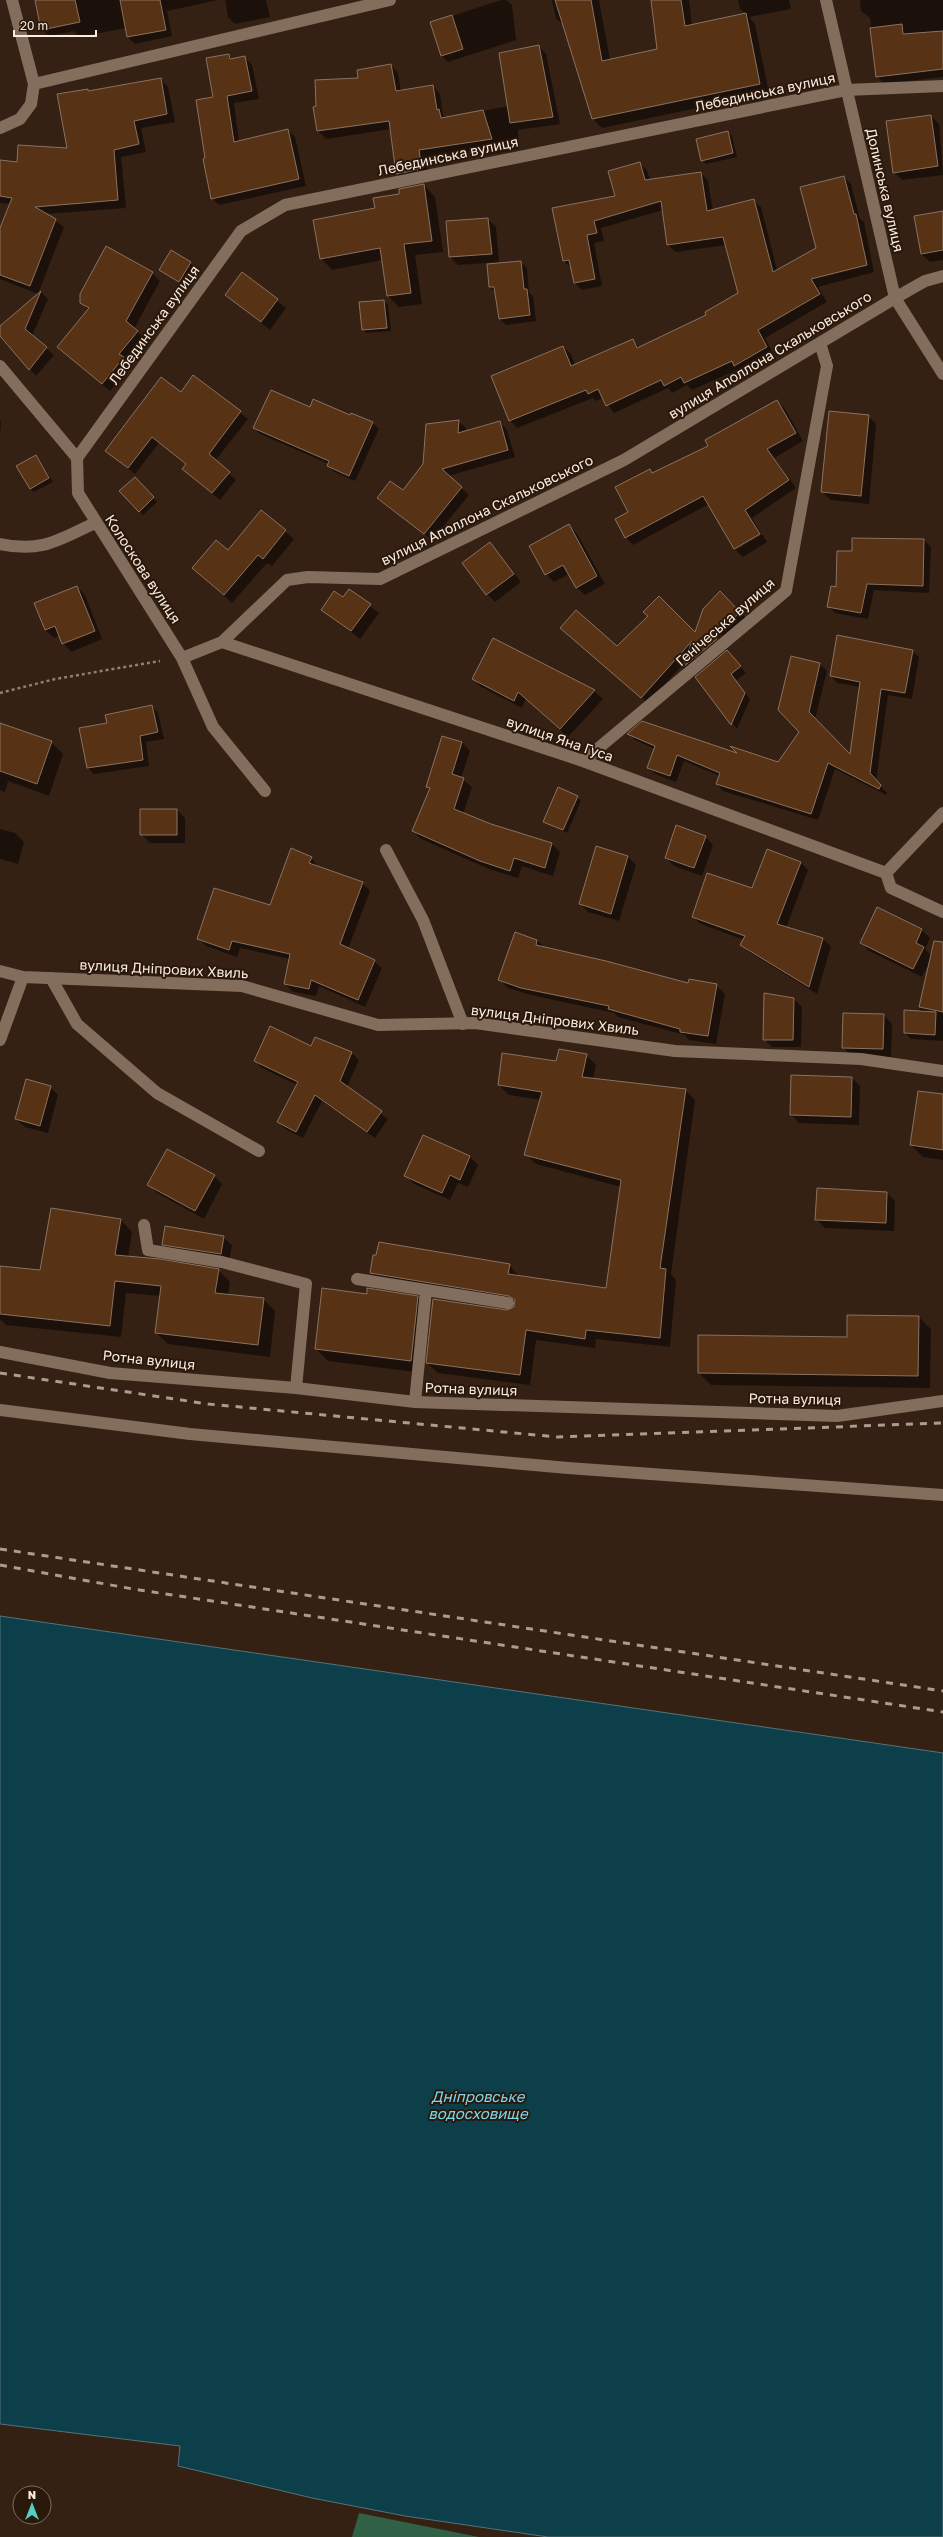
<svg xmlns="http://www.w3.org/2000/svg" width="943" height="2537" viewBox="0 0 943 2537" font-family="'Golos Text',sans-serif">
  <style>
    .forest { fill: #306046 }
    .water { fill: #0d3f4a; stroke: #547378 }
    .shadow { fill: #0007; fill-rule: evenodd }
    .building { fill: #573214; stroke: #897262 }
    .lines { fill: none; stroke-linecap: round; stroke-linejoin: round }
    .path { stroke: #908074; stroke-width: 2.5; stroke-dasharray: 3 3; stroke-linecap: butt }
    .service { stroke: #836d5d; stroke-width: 12 }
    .minor { stroke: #836d5d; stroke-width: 12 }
    .rail { stroke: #ab9c91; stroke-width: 3; stroke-dasharray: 7 7; stroke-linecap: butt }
    .labels { text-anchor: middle; stroke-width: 4; stroke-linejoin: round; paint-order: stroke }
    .street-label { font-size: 14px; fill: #f9ece3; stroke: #2a180a }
    .water-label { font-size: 15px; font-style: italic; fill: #78d8f2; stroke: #2a180a }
  </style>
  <rect width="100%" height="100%" fill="#342113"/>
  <!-- forest -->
  <path class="forest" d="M359,2513L479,2537H352Z"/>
  <!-- water -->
  <path class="water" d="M0,1616L943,1753V2537H548L405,2516L312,2498L178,2466L180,2446L0,2424Z"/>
  <!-- shadow -->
  <path class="shadow" d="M47,0H218L167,11L172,36L135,44L128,37L126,28L79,37L74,31L49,36L42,29Z
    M225,0H266L270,17L235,24L228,17Z
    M501,0H506L512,5L516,40L448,62L442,56L431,23Z
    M552,0H599L610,60L658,50L652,0H689L692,25L746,14L740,9L738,0H789L791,9L749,17L755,24L769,93L602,128L593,119L565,27L556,18Z
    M860,0H943V77L884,84L877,76L870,18L861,11Z
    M539,46L546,54L560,124L518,130L519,149L481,156L475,150L426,157L429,177L405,182L397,174L391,129L326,139L318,131L314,108L359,79L391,65L398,73L401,91L433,86L440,94L443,115L447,118L508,106L505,92Z
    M229,55L233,59L244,57L252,65L259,99L234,103L239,141L288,130L295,137L306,186L219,205L212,198L207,159L214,98Z
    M160,79L168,87L175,122L141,128L146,152L121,157L126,208L46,214L64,227L38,294L0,279V231L10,204L0,203V161L18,163L68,149L87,90L90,92Z
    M931,116L939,124L943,175L902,180L894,172Z
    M728,132L732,136L737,157L706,164L702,160Z
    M639,163L647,170L650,180L701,173L708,181L713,211L753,200L761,207L777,270L817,249L844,177L851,184L860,219L864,222L874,272L818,287L827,302L765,338L774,355L743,373L739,369L692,390L687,385L672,393L668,388L614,413L603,398L596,401L593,398L517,428L510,420L563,347L571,354L575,366L632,340L640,348L708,315L739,294L726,245L676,252L668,245L663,210L601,228L604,241L594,243L602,286L582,290L574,282L572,269L564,261L553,209L617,196Z
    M424,185L435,197L443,252L415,255L422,304L399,307L388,296L383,260L332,270L321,258L376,209Z
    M943,213V260L930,262L921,254Z
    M488,219L496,227L499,262L458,265L450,257L447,222Z
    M107,248L152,273L160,281L134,329L145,339L127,362L131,366L110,391L58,347L88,310L81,302Z
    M521,262L527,268L529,293L533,296L536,321L506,325L500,319L496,293L490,287Z
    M190,263L194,267L183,285L160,270Z
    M242,274L286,308L270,330L226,295Z
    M41,292L48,299L32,336L54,355L36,376L0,335V328Z
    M384,301L388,305L391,331L366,333L363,330Z
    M194,376L248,419L215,461L236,480L220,500L190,475L187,464L159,443L135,474L106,451L181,394Z
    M777,401L785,409L803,441L774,458L796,488L752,518L761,533L736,547V550L762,534L767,542L743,557L735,549L709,504L633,545L625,537L630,512L650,470L653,474L710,446Z
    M310,408L350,417L351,414L373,423L379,429L355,481L334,472L328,466L329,464L260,434L254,428Z
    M868,416L876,424L869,504L831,500L822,492Z
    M0,421L1,422L0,435Z
    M458,421L466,428L465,432L500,422L507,430L515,457L448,476L469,495L432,540L378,498L403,492Z
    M36,456L53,482L34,492L31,489Z
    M135,478L157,502L143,515L121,491Z
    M261,511L294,539L272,566L267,563L232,603L202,576L228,552Z
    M569,526L577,534L605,584L585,595L576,587L569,574L554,582L546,574Z
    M853,539L924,540L931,547L929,593L874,590L868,619L835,613L828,606L853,552Z
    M490,543L521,582L495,602L487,594Z
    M77,587L85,595L102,639L71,652L63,643L60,635L54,638L45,630Z
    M349,591L379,613L360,639L323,610L343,599Z
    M720,593L746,618L689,674L683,668L686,661L648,703L568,634L617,647L649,616L695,634ZM721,635L722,636L694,659V657Z
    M838,636L912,651L919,657L912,699L888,695L876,781L887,793L886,795L835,769L818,820L723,791L717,784L720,776L684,761L676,782L655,774L648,768L655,749L635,740L629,734L779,764L800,732L792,657L820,664L827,671L815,719L851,756L860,687L837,683L831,676Z
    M493,639L594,691L603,699L568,737L526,699L522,708L481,687L473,678Z
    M733,657L746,673L736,681L750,699L737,729L696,677Z
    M152,706L158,713L164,739L146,742L149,766L94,774L88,768L80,729L108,723Z
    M0,724L51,742L63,754L49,796L8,781L5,792L0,790Z
    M462,742L470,751L461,778L472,787L463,814L491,825L552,844L560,852L553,876L522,866L518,878L489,869L421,839L413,831L430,790L427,787Z
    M577,797L581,801L567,833L544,822Z
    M177,810L185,818V843H150L141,834Z
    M0,829L15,833L24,842L18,864L0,859Z
    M705,836L713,845L702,876L674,866L666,858Z
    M311,857L318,867L362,883L370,891L348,949L374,961L382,968L365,1007L319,986L316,996L293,992L285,984L290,959L240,948L237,957L206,946L199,939L270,906Z
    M628,857L636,865L619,921L588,912L580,904Z
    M800,862L808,870L786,928L823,939L831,946L817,994L749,952L741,944L744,940L701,924L693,917L753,890Z
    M922,930L930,938L925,949L932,956L922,977L869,951L861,943Z
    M515,933L537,940L545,948L689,984L716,985L725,994L716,1044L689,1040L685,1035L618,1017L614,1013L531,995L508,988L500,980Z
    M926,981L943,985V1041L911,1039L905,1033L919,1012Z
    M794,999L802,1007L801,1047H772L764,1039Z
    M884,1015L892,1024L891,1057L851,1056L843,1047Z
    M312,1048L352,1053L359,1060L347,1087L388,1119L375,1138L322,1101L303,1138L285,1129L278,1122L297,1085L262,1068L255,1061Z
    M586,1055L596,1065L593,1079L685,1090L695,1100L671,1274L676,1280L670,1347L596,1339L595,1348L536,1340L530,1385L438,1373L427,1363L515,1308V1305L381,1283L371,1273L509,1265L519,1276L607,1289L621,1187L536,1164L526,1154L541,1100L509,1095L499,1085L557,1062Z
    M852,1078L860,1086L859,1125L799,1123L791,1114Z
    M50,1087L58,1095L48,1133L25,1127L16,1119Z
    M943,1095V1160L923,1157L911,1145Z
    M423,1136L470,1157L478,1165L468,1187L458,1183L450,1200L414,1184L406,1176Z
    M214,1176L222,1184L204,1219L157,1193L149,1185Z
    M818,1189L887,1193L895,1201L894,1231L825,1228L816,1219Z
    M121,1220L132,1232L128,1258L218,1270L230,1282L228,1295L263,1299L275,1311L270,1357L168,1344L156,1333L161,1296L126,1293L121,1337L6,1325L0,1319V1267L41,1271Z
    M223,1237L232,1245L229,1262L171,1253L163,1244Z
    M367,1295L417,1297L430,1310L423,1373L328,1361L316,1349Z
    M919,1317L931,1329L930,1388L711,1385L699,1373L848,1338Z"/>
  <!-- building -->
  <path class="building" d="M35,0H75L80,22L41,30Z
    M120,0H160L166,30L127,37Z
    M555,0H591L602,61L657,49L651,0H681L685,26L746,13L760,84L592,119Z
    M452,15L463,49L441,56L430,22Z
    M902,24L903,34L943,31V69L876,77L870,28Z
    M539,45L553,117L510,123L499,53Z
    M229,54L230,59L245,56L252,91L227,96L234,142L288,129L299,179L211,199L203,159L205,158L196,100L213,97L206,58Z
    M391,64L396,91L433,85L437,110L439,109L441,118L483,110L492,139L419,150L422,169L396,174L389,121L317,131L313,107L316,106L315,80L358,78L357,70Z
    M161,78L167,114L134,121L139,144L114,150L118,200L35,207L56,219L30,286L0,275V228L12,198L0,196V160L17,162L18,145L67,148L57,94L88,89V91Z
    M931,115L938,166L893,173L886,121Z
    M728,131L733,153L701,161L696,139Z
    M640,162L645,180L701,172L707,211L754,199L773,272L816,248L800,187L844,176L854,214H856L867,265L811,279L820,294L758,330L767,347L734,366L732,361L684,383L681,377L664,386L661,380L606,406L598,389L588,394L586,390L509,421L491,376L563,346L571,366L633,339L637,348L706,315L705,312L738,293L723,237L667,245L661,201L594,221L597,233L587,235L595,279L574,283L569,260L563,261L552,208L615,196L608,171Z
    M424,184L432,241L404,244L411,293L387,296L380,248L320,259L313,220L375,208L373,198L399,194V189Z
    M943,211V250L921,254L914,216Z
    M488,218L492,254L449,257L446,221Z
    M106,246L153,272L126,321L138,331L119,354L124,357L102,384L57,347L89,308L80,303V294Z
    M171,250L191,262L179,282L159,270Z
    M521,261L524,289H527L530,315L499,319L494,287H489L487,264Z
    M242,272L278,299L261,322L225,295Z
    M41,291L25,329L47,347L29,370L0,336V326Z
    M384,300L387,328L362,330L359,302Z
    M193,375L241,411L209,454L230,472L212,493L182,469L186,464L152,437L128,468L105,451L161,377L181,392Z
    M271,390L310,407L313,399L350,415L351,413L373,422L349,476L327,466L329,461L253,428Z
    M777,400L796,433L767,449L789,480L745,510L760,534L734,549L703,496L625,538L615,519L628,512L615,487L650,469L652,473L708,446L705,440Z
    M829,411L869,415L861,496L821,492Z
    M459,420L458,433L500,421L508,450L442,469L462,487L424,534L377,498L390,481L403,490L423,464L426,424Z
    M36,455L49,478L30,489L16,466Z
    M135,477L154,497L139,512L119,491Z
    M261,510L286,530L263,559L258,555L224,595L192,568L216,540L228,550Z
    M569,524L597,576L576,588L563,565L545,575L529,546Z
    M852,538L924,539L923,586L867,584L861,613L827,607L831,586L836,587L837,551H852Z
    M490,542L514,574L486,595L462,563Z
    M77,586L95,631L62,644L55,626L45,630L34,603Z
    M349,589L371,604L351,631L321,610L334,591L343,597Z
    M720,591L740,612L716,637L717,639L682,668L692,641L641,698L560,628L576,610L617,646L648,616L643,612L659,596L695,632L703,609Z
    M837,635L913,650L905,693L881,689L870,773L881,785L879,789L828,763L811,814L716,784L720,773L677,755L670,776L647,768L655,746L627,734L642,721L737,753L730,746L778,762L799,732L778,710L791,656L820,663L809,712L850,754L860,682L830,676Z
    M493,638L595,690L560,729L518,692L514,701L472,679Z
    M727,650L741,666L731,674L745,693L731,725L695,677Z
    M152,705L158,732L140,736L143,760L87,768L79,728L107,723L105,715Z
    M0,723L52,741L37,784L0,771Z
    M442,736L462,742L452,774L464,778L454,809L491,824L552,843L545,868L514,858L510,871L480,861L412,831L430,788L426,787Z
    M558,787L578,796L563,830L543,822Z
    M140,809H177V835H140Z
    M676,825L706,836L694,868L665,858Z
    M596,846L628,856L611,914L579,904Z
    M291,848L312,857L309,863L363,882L340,944L375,960L358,1000L311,980L309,989L284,984L290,954L232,941L229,950L197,939L214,888L270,905Z
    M767,849L801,862L777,924L823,938L809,987L740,945L745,936L692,917L707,873L752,888Z
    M877,907L922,929L916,943L924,947L913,969L860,943Z
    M515,932L537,940L536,945L606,961L688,983L689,979L717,984L708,1036L680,1032V1029L608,1009L609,1006L521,988L498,980Z
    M934,941L943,942V1012L919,1007Z
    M764,993L794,998L793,1040H763Z
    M904,1010L936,1012L935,1035L904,1033Z
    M843,1013L884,1014L883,1049L842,1048Z
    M270,1026L311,1046L315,1037L352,1052L340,1081L382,1111L367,1132L315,1095L296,1132L277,1122L298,1082L254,1061Z
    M559,1049L587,1054L582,1077L686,1089L660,1268L666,1269L660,1338L586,1330L585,1339L526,1330L520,1375L426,1363L433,1299L507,1310L514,1307L515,1300L509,1296L370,1273L373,1255H376L379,1242L510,1264L508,1274L606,1288L621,1180L524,1155L542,1092L498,1085L502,1053L556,1061Z
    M791,1075L852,1077L851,1117L790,1115Z
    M26,1079L51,1086L40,1126L15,1119Z
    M918,1091L943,1094V1150L910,1145Z
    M423,1135L470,1156L460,1180L450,1175L442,1193L404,1176Z
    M167,1149L215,1175L195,1211L147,1185Z
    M817,1188L887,1192L886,1223L815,1220Z
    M51,1208L121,1219L115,1255L160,1259L219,1269L215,1293L264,1298L258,1345L155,1333L161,1286L115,1281L110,1326L0,1314V1266L40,1270Z
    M165,1226L224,1236L221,1254L162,1245Z
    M322,1288L367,1294V1288L418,1296L411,1361L315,1349Z
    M847,1315L919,1316L918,1376L698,1373V1335L847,1337Z"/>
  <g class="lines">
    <!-- path -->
    <path class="path" d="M0,693L55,679L160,661"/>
    <!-- service -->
    <path class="service" d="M386,850L423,920L463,1024
      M51,978L77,1024L157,1093L259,1151
      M144,1225L148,1250L222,1262L306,1284L296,1388
      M357,1279L508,1303
      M415,1402L426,1290
      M0,1410L190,1434L568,1468L943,1495"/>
    <!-- minor -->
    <path class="minor" d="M826,0L895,298L943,374
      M34,84L390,0
      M0,128L20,119L31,104L34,84L12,0
      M0,366L77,458L78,493L182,658L213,727L265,791
      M77,458L241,231L285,205L846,90L943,86
      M0,544C42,553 58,540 95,523
      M222,642L583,761L886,873L943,813
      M182,658L222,642L287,580L308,577L380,579L624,460L895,298L925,281L943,276
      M583,761L786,591L827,366L820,343
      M886,873L891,888L943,912
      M0,971L23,977L242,986L378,1025L475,1023L675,1051L861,1059L943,1071
      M0,1040L23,977
      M0,1352L110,1373L296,1388L415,1402L837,1416L943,1401"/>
    <!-- rail -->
    <path class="rail" d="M0,1373L208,1404L557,1437L943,1423
      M0,1549L943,1691
      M0,1565L133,1589L943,1712"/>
  </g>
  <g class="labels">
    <!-- street labels -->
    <g class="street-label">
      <text transform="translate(765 92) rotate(-12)" y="5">Лебединська вулиця</text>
      <text transform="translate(448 156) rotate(-12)" y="5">Лебединська вулиця</text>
      <text transform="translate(885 190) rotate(77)" y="5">Долинська вулиця</text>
      <text transform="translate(154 325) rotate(-54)" y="5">Лебединська вулиця</text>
      <text transform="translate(770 355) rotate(-31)" y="5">вулиця Аполлона Скальковського</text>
      <text transform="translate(487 510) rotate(-26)" y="5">вулиця Аполлона Скальковського</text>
      <text transform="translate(143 569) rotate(57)" y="5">Колоскова вулиця</text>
      <text transform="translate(725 622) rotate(-41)" y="5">Генічеська вулиця</text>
      <text transform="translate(560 739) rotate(19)" y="5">вулиця Яна Гуса</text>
      <text transform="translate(164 969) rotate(3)" y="5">вулиця Дніпрових Хвиль</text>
      <text transform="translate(555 1020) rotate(7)" y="5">вулиця Дніпрових Хвиль</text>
      <text transform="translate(149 1360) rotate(6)" y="5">Ротна вулиця</text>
      <text transform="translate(471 1389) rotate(2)" y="5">Ротна вулиця</text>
      <text transform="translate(795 1399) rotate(1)" y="5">Ротна вулиця</text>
    </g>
    <!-- water labels -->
    <g class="water-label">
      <text x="478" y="2102">Дніпровське<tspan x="478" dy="17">водосховище</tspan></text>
    </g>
  </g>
  <!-- north arrow -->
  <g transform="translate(32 2505)"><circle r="19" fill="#2a180a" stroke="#7d6d61"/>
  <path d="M0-3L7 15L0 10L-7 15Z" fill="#55cec6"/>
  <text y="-6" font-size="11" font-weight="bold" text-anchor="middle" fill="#f9ece3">N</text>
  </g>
  <!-- scale -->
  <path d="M14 30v6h82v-6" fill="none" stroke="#f9ece3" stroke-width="2"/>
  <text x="20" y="30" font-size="12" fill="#f9ece3" stroke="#2a180a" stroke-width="3" paint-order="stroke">20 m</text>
</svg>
